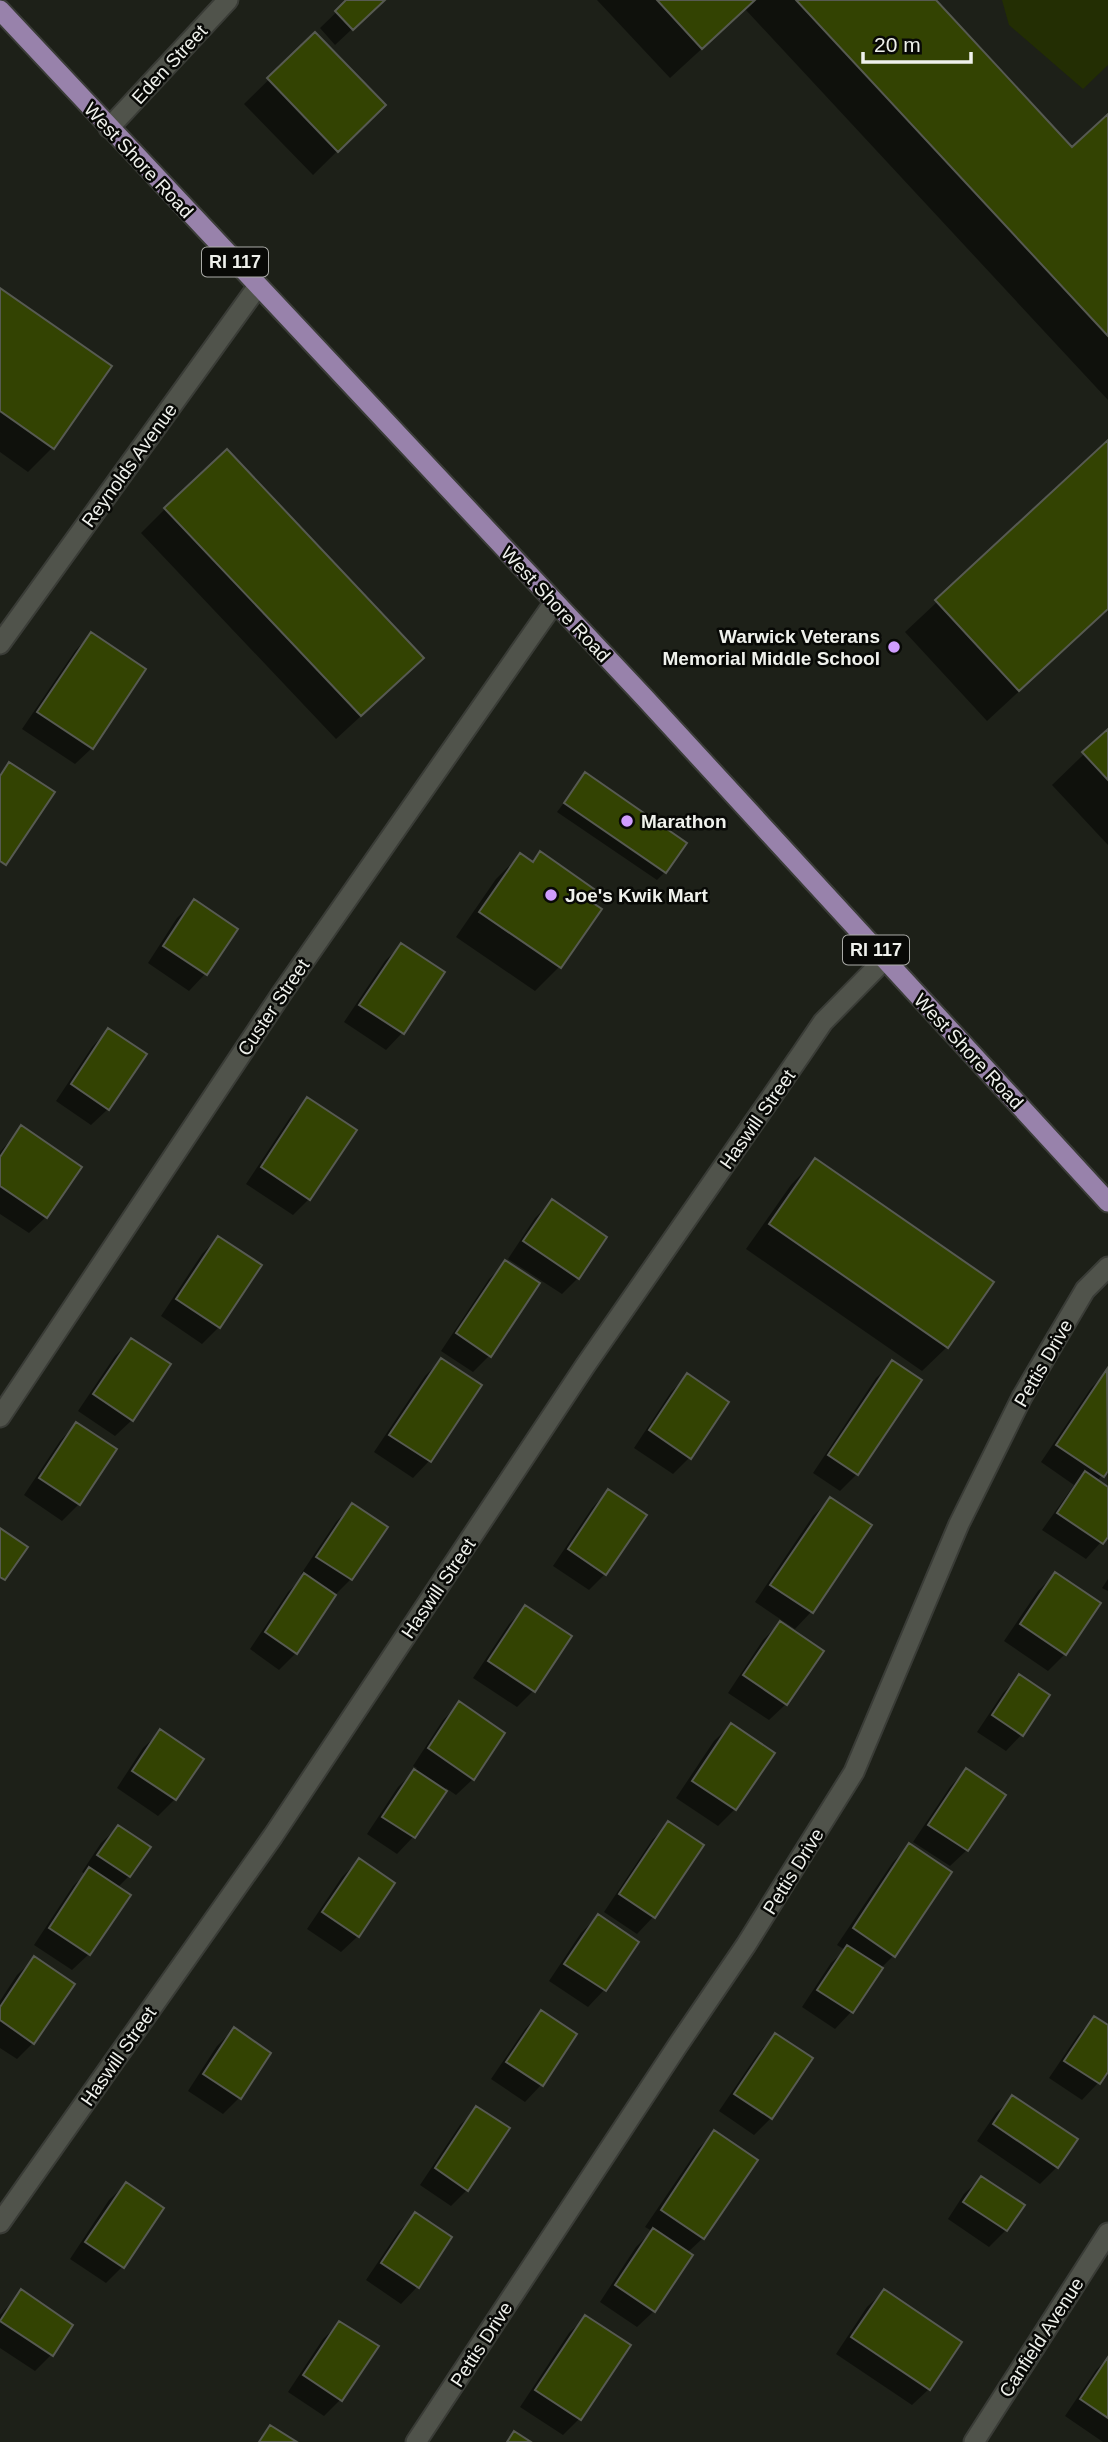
<svg xmlns="http://www.w3.org/2000/svg" width="1108" height="2442" viewBox="0 0 1108 2442" font-family="Helvetica,sans-serif">
  <style>
    .green { fill: #232e03 }
    .shadow { fill: #0007 }
    .building { fill: #334302; stroke: #575a52; stroke-width: 2 }
    .lines { fill: none; stroke-linecap: round; stroke-linejoin: round }
    .minor-casing { stroke: #3a3c37; stroke-width: 23 }
    .primary-casing { stroke: #3a3c37; stroke-width: 23 }
    .minor { stroke: #50534b; stroke-width: 19 }
    .primary { stroke: #9882ab; stroke-width: 19 }
    .poi-dot { fill: #d09dfe; stroke: #080906; stroke-width: 2.5 }
    .labels { text-anchor: middle; stroke-width: 5; stroke-linejoin: round; paint-order: stroke }
    .shield { fill: #080906; stroke: #aaaba7; stroke-width: 2 }
    .shield-label { font-size: 18px; font-weight: bold; fill: #eff1ec }
    .street-label { font-size: 19px; fill: #eff1ec; stroke: #080906 }
    .poi-label { font-size: 19px; font-weight: bold; fill: #eff1ec; stroke: #080906; text-anchor: start }
  </style>
  <rect width="100%" height="100%" fill="#1d2018"/>
  <!-- green -->
  <path class="green" d="M1002,0H1108V65L1083,89L1009,25Z"/>
  <!-- shadow -->
  <path class="shadow" d="M349,0H383L335,45L320,28Z
    M597,0H933L1072,150L1108,116V400L745,9L670,78Z
    M315,34L384,105L313,175L244,104Z
    M0,290L109,367L52,448L28,472L0,452Z
    M1108,442V609L987,721L905,632Z
    M165,509L398,682L336,739L141,533Z
    M91,634L92,748L75,764L22,729L75,651Z
    M1108,731V845L1052,785Z
    M585,775L665,872L657,880L557,812Z
    M540,853L585,899L600,909L559,967L535,991L456,937L496,879L520,855L531,863Z
    M194,902L235,929L205,974L189,991L148,963L177,918Z
    M401,945L443,973L402,1033L386,1050L344,1022L385,961Z
    M108,1030V1109L91,1125L56,1101L92,1047Z
    M307,1099L309,1199L293,1215L246,1184L291,1116Z
    M21,1128L46,1217L29,1233L0,1214V1152Z
    M815,1160L991,1283L947,1347L922,1371L746,1249L791,1185Z
    M552,1201L578,1278L562,1294L508,1259L535,1218Z
    M218,1238L260,1266L219,1327L202,1344L161,1316L202,1254Z
    M506,1262L489,1356L473,1372L441,1351L489,1279Z
    M131,1340L132,1420L115,1436L78,1411L115,1356Z
    M441,1360L480,1386L429,1461L413,1478L374,1452L425,1376Z
    M893,1362L920,1380L857,1474L840,1491L813,1473L876,1378Z
    M1107,1372L1108,1468L1097,1481L1108,1489V1534L1086,1559L1042,1530L1074,1485L1041,1462L1091,1388Z
    M687,1376L689,1458L673,1474L634,1448L671,1392Z
    M76,1424L115,1450L79,1504L62,1521L24,1495L60,1441Z
    M608,1491L605,1574L589,1590L553,1566L592,1508Z
    M830,1499L870,1526L811,1612L795,1629L755,1602L813,1516Z
    M352,1505L351,1579L334,1596L296,1653L279,1670L250,1649L288,1592L304,1576L301,1574L336,1522Z
    M1055,1574L1065,1654L1048,1671L1004,1641L1038,1591Z
    M1108,1579V1591L1102,1588Z
    M526,1607L533,1691L517,1707L473,1678L509,1624Z
    M780,1623L786,1704L769,1720L728,1693L763,1640Z
    M1020,1676L1022,1734L1006,1751L977,1732L1003,1693Z
    M459,1704L473,1779L456,1795L446,1788L413,1837L397,1854L367,1834L398,1787L417,1768L413,1766L443,1720Z
    M731,1725L773,1753L735,1809L718,1826L676,1798L714,1741Z
    M160,1732L202,1760L175,1799L158,1816L117,1788L143,1748Z
    M966,1770L967,1850L950,1866L913,1842L950,1787Z
    M668,1824L701,1846L653,1917L637,1934L604,1912L652,1840Z
    M118,1827L129,1876L117,1888L89,1954L72,1970L34,1945L73,1886L85,1874L82,1872L101,1843Z
    M910,1845L894,1955L880,1969L851,2012L835,2029L802,2007L831,1963L845,1950L837,1945L893,1862Z
    M359,1860L358,1936L341,1952L307,1929L342,1877Z
    M598,1916L636,1942L604,1990L588,2007L549,1981L581,1933Z
    M34,1959L33,2043L17,2059L0,2048V2001L17,1975Z
    M541,2012L575,2035L541,2085L525,2102L491,2079L525,2029Z
    M1094,2018L1108,2027V2069L1098,2083L1082,2100L1049,2078L1078,2035Z
    M234,2029L239,2098L223,2114L188,2091L217,2046Z
    M775,2035L811,2058L771,2118L754,2135L719,2111L759,2052Z
    M1013,2097L1057,2167L1040,2184L977,2141L996,2113Z
    M477,2109L467,2190L451,2206L420,2185L460,2125Z
    M714,2132L703,2238L687,2253L654,2311L637,2327L600,2302L636,2247L652,2231L645,2227L698,2149Z
    M981,2178L1022,2206L1006,2230L989,2247L948,2219L964,2194Z
    M126,2184L123,2266L106,2283L70,2259L109,2200Z
    M415,2215L450,2238L417,2287L401,2304L366,2280L399,2231Z
    M884,2291L929,2389L912,2405L836,2354L867,2307Z
    M21,2292L52,2354L35,2371L0,2348V2315Z
    M586,2317L629,2346L579,2419L563,2435L520,2407L569,2333Z
    M340,2323L341,2399L324,2416L288,2392L323,2339Z
    M1108,2358V2442H1103L1065,2416L1096,2370Z"/>
  <!-- building -->
  <path class="building" d="M346,0H385L353,30L335,11Z
    M657,0H755L702,49Z
    M796,0H936L1072,147L1108,114V336Z
    M315,32L386,105L338,152L267,78Z
    M0,288L112,366L54,449L0,411Z
    M1108,440V609L1019,691L935,600Z
    M227,449L424,658L361,716L164,508Z
    M91,632L146,669L93,749L37,712Z
    M1108,729V780L1082,752Z
    M9,762L55,792L6,865L0,861V776Z
    M585,772L687,843L666,873L564,803Z
    M540,851L594,889L587,899L602,909L561,968L479,912L520,853L533,862Z
    M194,899L238,929L207,975L163,946Z
    M401,943L445,972L404,1034L359,1005Z
    M108,1028L147,1054L109,1110L71,1084Z
    M307,1097L357,1130L310,1200L261,1167Z
    M21,1125L82,1167L47,1218L0,1186V1157Z
    M815,1158L994,1282L948,1348L769,1224Z
    M552,1199L607,1237L579,1279L523,1241Z
    M218,1236L262,1265L220,1328L176,1299Z
    M505,1260L540,1283L491,1357L456,1333Z
    M131,1338L171,1364L133,1421L93,1394Z
    M441,1358L482,1385L431,1462L389,1435Z
    M892,1360L922,1380L858,1475L828,1455Z
    M1107,1369L1108,1471L1104,1477L1056,1445Z
    M687,1373L729,1402L691,1459L649,1430Z
    M76,1422L117,1449L80,1505L39,1478Z
    M1085,1471L1108,1487V1537L1103,1544L1057,1513Z
    M608,1489L647,1515L606,1575L568,1549Z
    M830,1497L872,1525L813,1613L770,1585Z
    M352,1503L388,1527L352,1580L316,1557Z
    M0,1528L28,1547L5,1580L0,1577Z
    M1055,1572L1101,1603L1066,1655L1020,1624Z
    M304,1573L336,1595L297,1654L265,1632Z
    M525,1605L572,1636L535,1692L488,1661Z
    M780,1621L824,1651L787,1705L743,1675Z
    M1019,1674L1050,1695L1023,1736L992,1715Z
    M459,1701L505,1733L474,1780L428,1748Z
    M731,1723L775,1753L736,1810L692,1781Z
    M160,1729L204,1759L176,1800L132,1771Z
    M966,1768L1006,1795L968,1851L928,1825Z
    M414,1769L447,1791L415,1838L382,1817Z
    M668,1821L704,1845L655,1918L619,1894Z
    M118,1825L151,1847L130,1877L97,1855Z
    M909,1843L952,1872L895,1957L853,1928Z
    M359,1858L395,1883L359,1937L322,1912Z
    M89,1867L131,1895L90,1955L49,1928Z
    M598,1914L639,1942L606,1991L564,1964Z
    M847,1945L883,1968L853,2013L817,1990Z
    M34,1956L75,1984L34,2044L0,2020V2007Z
    M541,2010L577,2034L543,2086L506,2062Z
    M1094,2016L1108,2025V2072L1100,2084L1064,2061Z
    M234,2027L271,2053L241,2099L203,2074Z
    M775,2033L813,2058L772,2119L734,2094Z
    M1012,2095L1078,2139L1058,2168L993,2124Z
    M476,2106L510,2128L468,2191L435,2168Z
    M714,2130L758,2160L704,2239L661,2210Z
    M981,2176L1025,2205L1007,2231L963,2202Z
    M126,2182L164,2208L124,2268L85,2242Z
    M415,2212L452,2237L419,2288L381,2263Z
    M653,2228L693,2255L655,2312L615,2285Z
    M21,2289L73,2325L53,2356L0,2321Z
    M884,2289L962,2342L930,2390L851,2337Z
    M585,2315L631,2345L581,2420L535,2390Z
    M339,2321L379,2346L342,2401L303,2375Z
    M1108,2357V2418L1080,2399Z
    M270,2425L297,2442H259Z
    M514,2431L531,2442H507Z"/>
  <g class="lines">
    <!-- minor casing -->
    <g class="minor-casing">
      <path id="minor" d="M109,128L228,0
        M0,644L258,286
        M0,1417L282,993L554,603
        M0,2223L273,1836L585,1366L802,1053L823,1022L884,960
        M416,2442L678,2045L746,1945L854,1772L959,1524L1022,1397L1085,1290L1108,1267
        M974,2442L1108,2233"/>
    </g>
    <!-- primary casing -->
    <g class="primary-casing">
      <path id="primary" d="M0,10L644,697L1108,1202"/>
    </g>
    <!-- minor -->
    <use href="#minor" class="minor"/>
    <!-- primary -->
    <use href="#primary" class="primary"/>
  </g>
  <!-- markers -->
  <g class="poi-dot">
    <circle cx="894" cy="647" r="7"/>
    <circle cx="627" cy="821" r="7"/>
    <circle cx="551" cy="895" r="7"/>
  </g>
  <g class="labels">
    <!-- shield labels -->
    <g class="shield">
      <rect x="202" y="247.5" width="66" height="29" rx="5"/>
      <rect x="843" y="935.5" width="66" height="29" rx="5"/>
    </g>
    <g class="shield-label">
      <text x="235" y="268">RI 117</text>
      <text x="876" y="956">RI 117</text>
    </g>
    <!-- street labels -->
    <g class="street-label">
      <text transform="translate(169 64) rotate(-47)" y="7">Eden Street</text>
      <text transform="translate(139 160) rotate(47)" y="7">West Shore Road</text>
      <text transform="translate(129 465) rotate(-54)" y="7">Reynolds Avenue</text>
      <text transform="translate(556 604) rotate(47)" y="7">West Shore Road</text>
      <text transform="translate(273 1007) rotate(-56)" y="7">Custer Street</text>
      <text transform="translate(969 1051) rotate(47)" y="7">West Shore Road</text>
      <text transform="translate(757 1119) rotate(-55)" y="7">Haswill Street</text>
      <text transform="translate(1043 1363) rotate(-60)" y="7">Pettis Drive</text>
      <text transform="translate(438 1588) rotate(-56)" y="7">Haswill Street</text>
      <text transform="translate(793 1871) rotate(-58)" y="7">Pettis Drive</text>
      <text transform="translate(118 2056) rotate(-55)" y="7">Haswill Street</text>
      <text transform="translate(1041 2337) rotate(-57)" y="7">Canfield Avenue</text>
      <text transform="translate(481 2344) rotate(-57)" y="7">Pettis Drive</text>
    </g>
    <!-- poi labels -->
    <g class="poi-label">
      <text x="880" y="643" text-anchor="end">Warwick Veterans<tspan x="880" dy="22">Memorial Middle School</tspan></text>
      <text x="641" y="828">Marathon</text>
      <text x="565" y="902">Joe's Kwik Mart</text>
    </g>
  </g>
  <!-- scale -->
  <path d="M863 52v10h108v-10" fill="none" stroke="#eff1ec" stroke-width="3.5"/>
  <text x="874" y="52" font-size="21" fill="#eff1ec" stroke="#080906" stroke-width="5" paint-order="stroke">20 m</text>
</svg>
